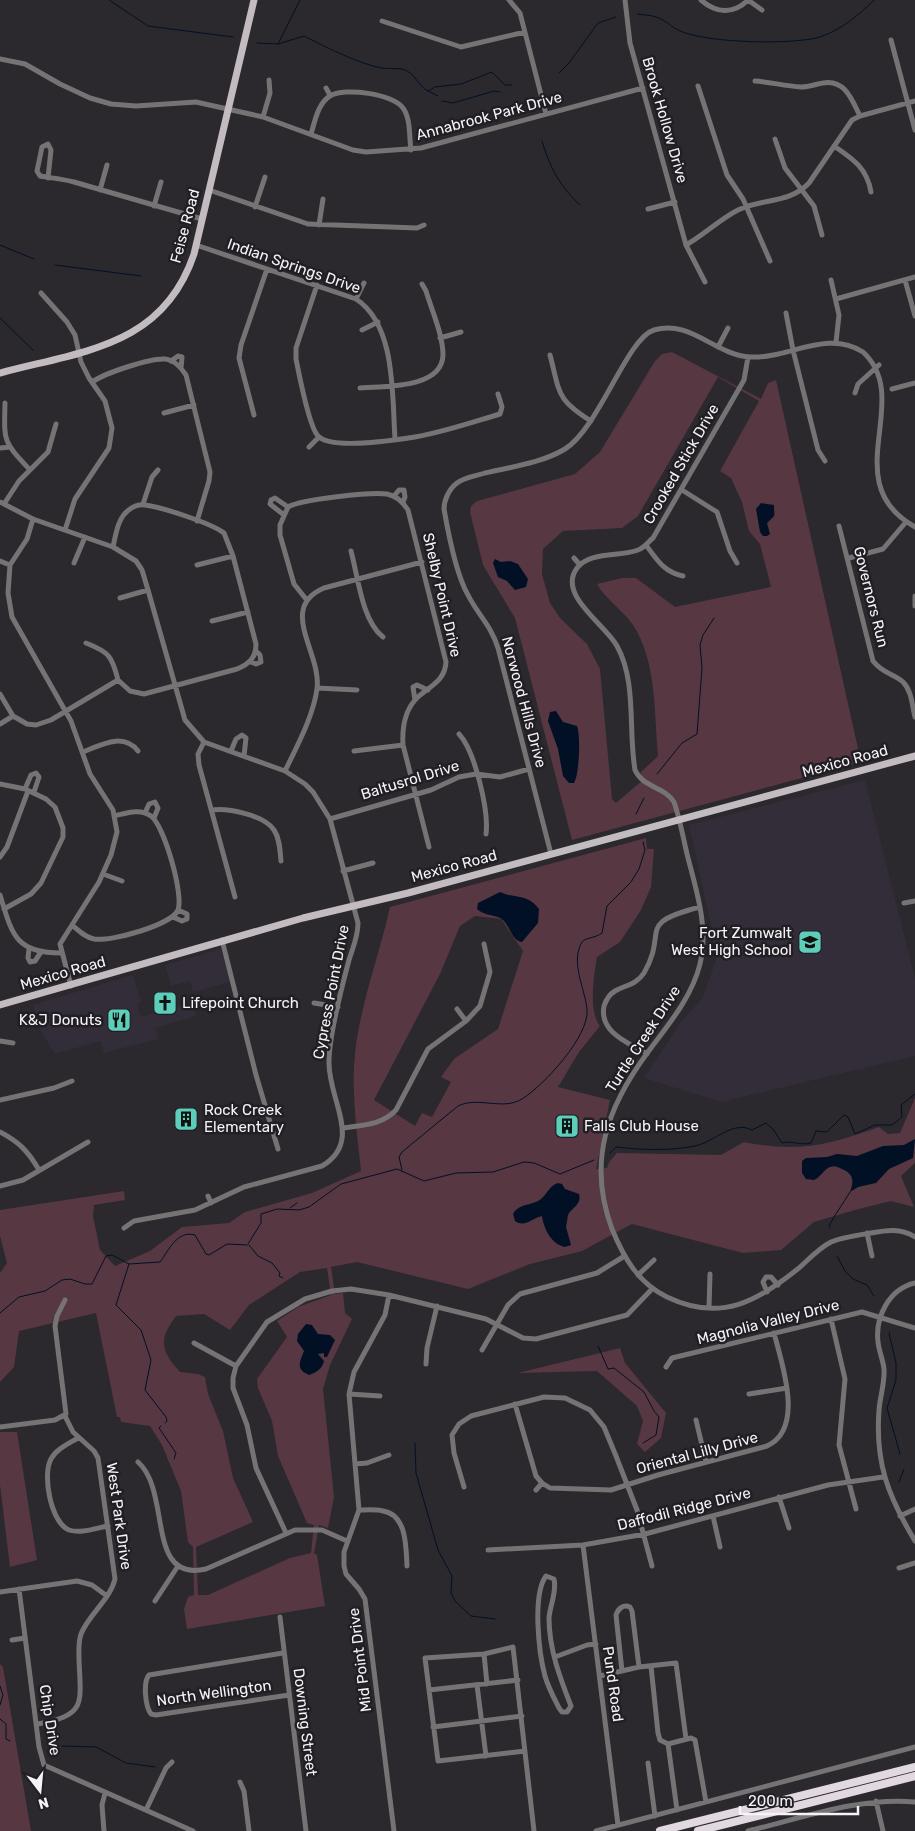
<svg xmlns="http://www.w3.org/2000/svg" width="915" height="1831" viewBox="0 0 915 1831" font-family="Rubik,sans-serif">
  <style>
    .built { fill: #332d39 }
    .green { fill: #573742; fill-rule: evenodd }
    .water { fill: #021026 }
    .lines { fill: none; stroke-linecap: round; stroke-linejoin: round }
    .stream { stroke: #021026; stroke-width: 1 }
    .minor { stroke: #767375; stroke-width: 5 }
    .major { stroke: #c2bcc1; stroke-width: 7 }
    .highway { stroke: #e1d9df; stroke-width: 8 }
    .labels { text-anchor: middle; stroke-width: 5; stroke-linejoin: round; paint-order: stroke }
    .street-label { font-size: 15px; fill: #f5f3f7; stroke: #211e24 }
    .poi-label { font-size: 15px; fill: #f5f3f7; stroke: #211e24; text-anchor: start }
  </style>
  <rect width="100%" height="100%" fill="#2b282e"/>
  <!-- built -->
  <path class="built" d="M865,780L915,978V1056L721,1102L644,1078L681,1022L703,997L716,960L711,924L689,825Z
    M221,949L230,982L193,992L190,981L171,986L165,965Z
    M133,975L141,1002L137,1004L141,1017L192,1003L196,1016L155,1028L158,1039L104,1053L100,1041L55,1054L41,1032L33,1005Z"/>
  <!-- green -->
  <path class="green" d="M672,352L761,399L768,383L776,380L861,762L572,840L515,618L483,565L470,512L471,506L477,501L575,474L600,452L655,361L662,354ZM718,377L759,401L720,471L731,478L742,502L749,531L760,544L771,587L675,607L636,578H622L597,584C605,599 623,610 633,625C657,662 654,713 658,756L640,773L644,779L616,803L612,799L600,669L587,644L560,618L550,603L542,574L543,549L563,531L622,528L638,516Z
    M646,838L647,849H654L651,887L641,910L620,942L597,957C594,975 588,1011 600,1026L579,1052L558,1087L610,1100L596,1169L607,1168L609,1162L617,1153L721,1155L744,1142C798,1153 829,1145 879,1127L888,1134L900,1133L915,1098V1163L901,1176L914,1207L891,1201L855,1210L814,1222L781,1250L743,1253L632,1224L582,1251L530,1264L468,1289L357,1262L331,1267L335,1294L343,1293L345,1313L352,1319L330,1365L323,1389L334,1497L328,1528L319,1525L314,1553L317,1555L325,1606L187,1629L184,1609L188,1597L194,1595L193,1547L188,1542L181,1491L162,1445L150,1426L121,1422L120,1417H117L96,1313L19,1331L14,1367L0,1382V1273L7,1263L0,1236V1210L124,1191L125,1200L94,1205L93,1216L100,1250L115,1266L150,1251L182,1227L229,1223L245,1212L312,1193L361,1171C357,1132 351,1092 355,1053C361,1002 379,956 390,907ZM475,916L501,919L523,951L498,1029L454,1059L441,1077L451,1082L432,1117L422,1113L415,1126L374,1100L440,974L460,926ZM327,1268L331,1295L298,1307L277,1321L287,1337L257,1379L258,1388L272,1421L278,1456L307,1523L314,1525L311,1553L290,1558L208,1595H198L196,1547L253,1522L233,1478L223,1431L208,1394L205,1377L198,1374L180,1372C161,1351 158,1340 176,1316L204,1314L230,1330L249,1305L300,1272Z
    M620,1348L625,1363L666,1413L661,1438L645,1452L637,1444L643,1421L637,1406L597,1371L518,1373Z
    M0,1432H17L37,1560L10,1567L0,1485Z
    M0,1664L3,1667L31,1831H0Z"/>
  <!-- water -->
  <path class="water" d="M761,503L774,505C774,519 777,513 767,523L770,534L767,536H763L760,532L756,509Z
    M495,559L501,562L510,561L518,564L528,579L526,587L515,590L507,581L498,577L493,563Z
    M556,711L563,722L577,726C581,736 579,776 574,783H569L563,776L558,749L548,721L550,712Z
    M500,892C515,899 527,893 539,909L538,923L522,942C511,941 510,923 500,918C492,914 485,916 477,909L478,903Z
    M915,1139L913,1158L889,1169L876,1183L858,1187L850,1192C854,1181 854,1174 842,1169C838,1167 835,1165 830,1167C824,1169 821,1177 814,1180L806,1179L802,1173V1161L806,1158L827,1157L837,1154L857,1156L883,1146L904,1145Z
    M558,1183L562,1184L565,1189L579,1194C582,1205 572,1207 568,1215L566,1227L571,1245L565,1247C551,1244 544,1229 542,1216C532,1218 525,1228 515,1221L513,1214C519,1203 532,1206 541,1199C548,1193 549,1186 558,1183Z
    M306,1324L312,1325L318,1334L330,1335L335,1340L327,1357H324V1353L318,1354L324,1361C323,1368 316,1373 309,1375C295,1369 300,1361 304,1351L297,1341L298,1334Z"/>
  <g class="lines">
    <!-- stream -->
    <path class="stream" d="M109,0L148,26L233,37
      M637,14C643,15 651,15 656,17C666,20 673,29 683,32C710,43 793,45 820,37C841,30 859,15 874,0
      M257,43L278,44L304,36C323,46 362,65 382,68C388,69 395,68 402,69C415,72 417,85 428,91L435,87L461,84L492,72L505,85H512
      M278,44L300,0
      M559,73L569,63L598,23L616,17
      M428,91L438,96
      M442,101L453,103L494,91L500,92
      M542,141C549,166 560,187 580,205
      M0,245L34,259
      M55,265L141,276
      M0,318L33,350
      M657,774L682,743L697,734L702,668L700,645L703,635L714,618
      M636,814L644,798
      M610,1153L616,1147C642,1150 669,1151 695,1146C714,1142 733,1120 752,1130L766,1123L773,1129L782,1143C792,1140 800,1146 811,1143L816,1131L827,1132L844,1115L848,1117L855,1134L875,1125H892L902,1117L901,1105L915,1094
      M402,1170L399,1157L402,1152L458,1106C478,1096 503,1111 522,1099C543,1086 590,1036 587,1009C585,989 570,962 582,942C584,938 596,938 602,933L607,906L631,882L639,869L645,850L643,842
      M290,1208L297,1203
      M830,1228L829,1226C835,1214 843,1204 850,1192
      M248,1244L261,1223V1214L277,1209L299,1210L309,1207L341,1184L397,1169L424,1181L456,1173L493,1172L524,1162L534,1163L560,1174L594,1160
      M249,1245L258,1256L272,1263L280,1273L279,1276L283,1278
      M837,1256L845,1271L853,1279L867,1285L874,1296
      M129,1264L116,1305L141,1330L151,1360L145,1390L166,1417L167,1421L165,1423
      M0,1313L19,1297L45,1291L62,1280L70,1279L85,1284H92L106,1256L112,1255L129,1264L160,1262C169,1250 177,1230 195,1235L206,1254L209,1255L227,1244L247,1245
      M889,1333L896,1363V1380L887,1408L900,1454
      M598,1346L608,1369L614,1368L644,1392L654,1411L659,1417L656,1435L643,1443
      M161,1426L159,1428L176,1453L174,1459
      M415,1443L416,1473L438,1550L452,1576L451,1593L455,1601L471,1616L495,1619
      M899,1482L904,1469
      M0,1686L3,1695L0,1705
      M0,1719L6,1724V1739L10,1741
      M62,1746L96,1747L126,1763L155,1767"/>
    <!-- minor -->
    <path class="minor" d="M509,0L520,13L546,114
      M625,0L630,43L686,245L705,282
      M701,0C716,13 733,15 748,0
      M748,0L762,10
      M382,21L461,47L525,32
      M891,40L915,130
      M0,59L25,64L60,84L90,98L111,104L136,106L196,102L263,117L353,150L366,152L421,148L643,88
      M755,81C770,82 785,86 801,87C809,87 816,84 823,83C845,79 852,100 860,116
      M698,86L727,175L743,199L770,261
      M326,88L330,95
      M263,117L270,93L269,80
      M311,134C315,121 318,103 330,96C344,87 394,94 403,108C411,119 409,137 411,150
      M775,139L785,168L814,206L822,235
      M834,146C853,159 867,168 871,192
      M48,178L51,150L48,144L42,147L37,171L40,176C51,178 63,179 74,182L202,219
      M100,190L107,165
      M209,190L308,224L417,228L424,225
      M154,206L161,182
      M255,207L265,177
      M648,209L675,202
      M319,225L323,199
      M196,245L356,299C396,325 392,395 395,439
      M686,245C704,235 720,219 738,210C763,198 789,204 809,183L852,120L860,116L915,101
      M831,280L839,315L836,342
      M905,280L915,316
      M317,285L296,348V359C299,374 309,427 318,436C331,450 396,440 415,437C444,432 473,422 500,414L502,407L498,394
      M41,293L67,322L75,335L81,362L89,378L105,401L112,428L109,448L75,499L65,530
      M356,299L364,283
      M836,299L915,277
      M786,313L793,350L818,450L825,461
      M362,330L378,322
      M440,338L461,332
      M718,347L728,328
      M550,355C560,393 556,399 591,421
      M748,357L744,380L653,538C648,542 644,548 638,550C620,557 590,551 577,568C557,595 605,624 617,646C637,682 628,730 635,770C643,788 664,786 674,802C680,819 683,837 687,854C696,890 709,927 700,964C692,997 668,1025 648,1052C607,1107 587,1162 612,1229C624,1258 638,1283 667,1297C721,1323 758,1301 799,1268C809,1259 819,1248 831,1242C843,1237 859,1235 871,1233C887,1230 901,1228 915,1237
      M171,361L178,356L182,357L181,368
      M92,382C105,373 150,358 165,359C175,360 181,368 186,375L210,472L209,481L197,521
      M360,388C384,386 442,389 443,355C443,335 432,311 426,291L422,284
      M892,389L915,383
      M855,393L858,384L879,365
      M5,403C4,443 3,441 30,470
      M164,413L194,405
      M254,415L239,358L241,345L267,269
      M309,447L319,437
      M0,448L10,447
      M682,490L717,512L730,551L737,563
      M394,496L399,490H404L405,497L403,502
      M0,502L33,519L113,547L136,561L142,570L148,590L185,720L204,742L285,771L305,784L313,792L330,819L358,923C358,937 353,947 349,960C342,986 329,1035 329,1062C328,1100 364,1141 322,1166L244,1187L195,1210L134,1221L124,1228
      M4,504L19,481L48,452L56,424
      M143,504L152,477L158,470
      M284,515L270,504L271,500L275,498L288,507
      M33,519L27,539L10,565L8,593L12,617L71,721L90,774L113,810L117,832L111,855L99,882L60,944L71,986
      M839,526L873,661C883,674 893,673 903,682C912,691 912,706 915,717
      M646,545C657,560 664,572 683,576
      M351,551C358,577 362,621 383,637
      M574,558L580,565
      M849,558L883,549L906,522
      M0,561L10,565
      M74,563L85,537
      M197,565L233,556
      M915,596V606
      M120,598L148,590
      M306,599L294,584L280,535V525L288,507C302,499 371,492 387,494C397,496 403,502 408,510L446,662C445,681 430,686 418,697C405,709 402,728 403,745L429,847
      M212,621L248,612
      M86,643C109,652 112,656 118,680
      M251,662L256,664L261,662L260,655L256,651
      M317,688L357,690
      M0,694L13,716L27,724L36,725L51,720L118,680L130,691L144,694L237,669C249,664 256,658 256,644L233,556L224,533C211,523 161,507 145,505C140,504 134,506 130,509C118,517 116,533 113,547
      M415,700L413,687L417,685L428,690
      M0,724L13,716
      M459,734C475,751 489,811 486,834
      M204,742L198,754L199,765L235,897
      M231,751L236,739L242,735L246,738L244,756
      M354,751L403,745
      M83,752C101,745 123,732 138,751
      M285,771C297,746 313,717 317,689C322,653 277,608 324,588L422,562
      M0,784L25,789L46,799L55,807L63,828V837L41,883L31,894L4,909
      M25,789L31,775L36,773L39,777L34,792
      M212,810C228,808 264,815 274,830C280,839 280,851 281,861
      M145,813L149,804L155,802L158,808L154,818
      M330,819L431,790L459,777L476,774L500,777L529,769
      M551,854L498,648C491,625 478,615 468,595C457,576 448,532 444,509C444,500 449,489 457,483C465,477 476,476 485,473C511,467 542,463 565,449C599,428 627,338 654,330C690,319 715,355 750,357C789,359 826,329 863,352C915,400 835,482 915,527
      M0,857L7,847L28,791
      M343,871L373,863
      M103,874L122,881
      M0,895C12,934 15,953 61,953
      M904,903L915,901
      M173,917L182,921L187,919V914L178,910
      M72,925C79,931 85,937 94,939C110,942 172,925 178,910C184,895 164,825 151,816C140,808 127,813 114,816
      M222,940L256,1075L278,1149
      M29,949L28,958L30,962L35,961L41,952
      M314,1003L338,1007
      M457,1009L466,1021
      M0,1041L13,1043
      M647,1054C629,1043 599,1033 604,1006C606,1000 610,994 615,991C626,985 637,984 644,973C669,930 634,924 700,907
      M0,1100L54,1088L72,1081
      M343,1128C363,1125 382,1125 396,1110L428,1049L466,1021L480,1006L490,972L484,944
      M0,1132C19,1142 28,1151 39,1170
      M0,1186L23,1180L88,1142
      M208,1196L211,1203
      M867,1233L872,1256
      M638,1275L654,1260
      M915,1283C889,1289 875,1317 878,1342C879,1351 883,1360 884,1369C885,1382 880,1397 879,1410C875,1463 888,1496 915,1541
      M767,1292L763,1282L766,1277H771L778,1285
      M389,1295L385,1315L354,1372L349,1394L359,1510L344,1552V1566L346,1574L359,1589L365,1599L394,1831
      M709,1308L710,1274
      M831,1319L845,1379L839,1445L856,1509
      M194,1343L236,1366
      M482,1350L508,1305L520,1294L597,1273L623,1257
      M426,1364L427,1348L437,1306
      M666,1367L672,1358L862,1312L915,1328
      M349,1394L380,1396
      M749,1394L787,1388
      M515,1404L536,1476L542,1483L550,1488L611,1490L658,1475L767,1446C805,1429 782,1364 774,1333
      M696,1420L706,1462
      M0,1427L55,1420L66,1414L55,1326L57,1316L65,1300
      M78,1438C68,1444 56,1449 51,1459C42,1475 51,1523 69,1530C81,1534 96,1528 108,1526
      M138,1462C172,1492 145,1583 206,1569L295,1530H322L347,1541
      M355,1464L367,1463L389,1455
      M464,1487L454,1453L452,1435L459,1424L471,1416L544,1397L565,1398L590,1410L604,1427L616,1456L637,1510L652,1566
      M536,1490L542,1483
      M779,1497L789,1528
      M359,1510C366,1510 376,1509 383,1511C407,1515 406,1547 407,1566
      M713,1516L720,1547
      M900,1516L915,1509
      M286,1533L256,1468L247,1425L233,1388V1378L236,1366L267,1322L305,1299L332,1291L351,1289L389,1295L486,1319L523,1338L536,1339L627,1315L652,1289
      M583,1545L618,1825
      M488,1550L583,1545L645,1534L828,1485L883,1477
      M899,1568L915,1563
      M546,1576L554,1579C557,1592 550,1605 549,1618C549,1649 560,1678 571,1706L567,1712H562L559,1708C554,1698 548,1687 545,1676C539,1654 532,1595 546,1576Z
      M19,1589L39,1747L44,1765L193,1831
      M0,1592L77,1581L92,1585L107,1596
      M155,1601L178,1566
      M280,1617L306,1831
      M12,1640L25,1638
      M283,1653L149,1675C143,1682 145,1706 151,1714L156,1715L289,1695
      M484,1654L487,1684
      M555,1657L587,1645L596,1644
      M651,1666L658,1733L660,1740L668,1744
      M622,1671L616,1615C618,1609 623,1604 630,1607L632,1611L639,1667
      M600,1676L639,1667L676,1663L686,1739
      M477,1685L486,1756
      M429,1690L518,1680
      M38,1724C86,1715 81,1705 79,1660C79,1651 78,1643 81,1634C89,1614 110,1600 115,1579L98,1458L94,1451L73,1432L65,1416
      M433,1727L522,1716
      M668,1744L691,1738L695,1740L706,1802
      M668,1744L677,1810
      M525,1751L438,1761L425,1658L484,1654L513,1647L534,1831
      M648,1763L655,1816
      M240,1782L244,1791L249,1831
      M876,1801L883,1831
      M146,1810L166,1768L172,1762
      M104,1831L102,1805L105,1793
      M596,1831L915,1747
      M748,1831C802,1818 858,1797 915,1802"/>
    <!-- major -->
    <path class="major" d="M0,373C82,351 163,347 194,254L254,0
      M0,1005L303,918L408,893L915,756"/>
    <!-- highway -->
    <path class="highway" d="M660,1831L915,1767
      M698,1831L915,1776"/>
  </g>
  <!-- icons -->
  <defs>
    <g id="school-square" transform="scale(1.25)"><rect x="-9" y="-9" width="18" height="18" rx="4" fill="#5cceba" stroke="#211e24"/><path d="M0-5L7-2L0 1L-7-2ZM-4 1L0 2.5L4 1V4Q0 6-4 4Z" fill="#111"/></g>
    <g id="church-square" transform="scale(1.25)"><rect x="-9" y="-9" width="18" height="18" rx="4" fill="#5cceba" stroke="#211e24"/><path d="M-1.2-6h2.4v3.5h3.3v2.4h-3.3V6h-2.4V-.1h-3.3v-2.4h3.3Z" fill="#111"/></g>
    <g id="restaurant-square" transform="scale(1.25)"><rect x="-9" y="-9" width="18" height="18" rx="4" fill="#5cceba" stroke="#211e24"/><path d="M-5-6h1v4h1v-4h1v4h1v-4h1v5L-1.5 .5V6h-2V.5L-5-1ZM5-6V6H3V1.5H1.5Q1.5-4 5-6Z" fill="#111"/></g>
    <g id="building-square" transform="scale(1.25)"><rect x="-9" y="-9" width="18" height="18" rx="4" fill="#5cceba" stroke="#211e24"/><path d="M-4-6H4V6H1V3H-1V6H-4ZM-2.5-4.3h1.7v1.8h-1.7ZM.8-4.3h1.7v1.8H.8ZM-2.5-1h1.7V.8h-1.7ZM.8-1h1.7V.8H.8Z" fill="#111"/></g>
  </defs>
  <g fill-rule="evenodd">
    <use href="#school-square" x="810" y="942"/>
    <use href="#church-square" x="165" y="1003"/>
    <use href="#restaurant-square" x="119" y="1020"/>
    <use href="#building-square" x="186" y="1119"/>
    <use href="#building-square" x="567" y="1126"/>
  </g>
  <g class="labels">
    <!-- street labels -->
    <g class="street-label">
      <text transform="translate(489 116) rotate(-15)" y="5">Annabrook Park Drive</text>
      <text transform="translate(665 120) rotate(74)" y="5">Brook Hollow Drive</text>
      <text transform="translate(185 226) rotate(-75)" y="5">Feise Road</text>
      <text transform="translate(294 266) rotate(19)" y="5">Indian Springs Drive</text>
      <text transform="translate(681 464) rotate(-60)" y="5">Crooked Stick Drive</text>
      <text transform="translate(442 595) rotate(77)" y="5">Shelby Point Drive</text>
      <text transform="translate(871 597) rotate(76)" y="5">Governors Run</text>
      <text transform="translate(524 702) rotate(75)" y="5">Norwood Hills Drive</text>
      <text transform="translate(845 761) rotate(-15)" y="5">Mexico Road</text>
      <text transform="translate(410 780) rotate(-17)" y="5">Baltusrol Drive</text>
      <text transform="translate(454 866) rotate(-15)" y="5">Mexico Road</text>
      <text transform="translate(63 973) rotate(-16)" y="5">Mexico Road</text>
      <text transform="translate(331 992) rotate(-79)" y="5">Cypress Point Drive</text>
      <text transform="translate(643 1039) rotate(-57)" y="5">Turtle Creek Drive</text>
      <text transform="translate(768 1322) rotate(-14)" y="5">Magnolia Valley Drive</text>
      <text transform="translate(697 1453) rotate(-15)" y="5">Oriental Lilly Drive</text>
      <text transform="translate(684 1509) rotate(-14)" y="5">Daffodil Ridge Drive</text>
      <text transform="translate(119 1516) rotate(82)" y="5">West Park Drive</text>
      <text transform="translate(360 1660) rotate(-97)" y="5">Mid Point Drive</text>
      <text transform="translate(613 1684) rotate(82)" y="5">Pund Road</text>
      <text transform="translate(214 1693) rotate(-8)" y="5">North Wellington</text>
      <text transform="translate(50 1720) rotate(81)" y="5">Chip Drive</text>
      <text transform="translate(305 1722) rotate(83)" y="5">Downing Street</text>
    </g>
    <!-- poi labels -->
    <g class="poi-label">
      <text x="792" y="938" text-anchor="end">Fort Zumwalt<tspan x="792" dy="17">West High School</tspan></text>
      <text x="182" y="1008">Lifepoint Church</text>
      <text x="102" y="1025" text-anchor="end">K&amp;J Donuts</text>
      <text x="204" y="1115">Rock Creek<tspan x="204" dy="17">Elementary</tspan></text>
      <text x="584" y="1131">Falls Club House</text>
    </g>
  </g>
  <!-- north arrow -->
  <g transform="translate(40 1791) rotate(164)" stroke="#211e24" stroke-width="4" paint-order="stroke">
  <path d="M0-4L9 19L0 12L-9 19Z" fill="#f5f3f7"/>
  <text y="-8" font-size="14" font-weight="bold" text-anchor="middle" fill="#f5f3f7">N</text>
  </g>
  <!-- scale -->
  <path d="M740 1806v8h118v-8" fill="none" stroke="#f5f3f7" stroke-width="2.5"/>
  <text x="748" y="1806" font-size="15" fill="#f5f3f7" stroke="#211e24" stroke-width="4" paint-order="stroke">200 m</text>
</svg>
